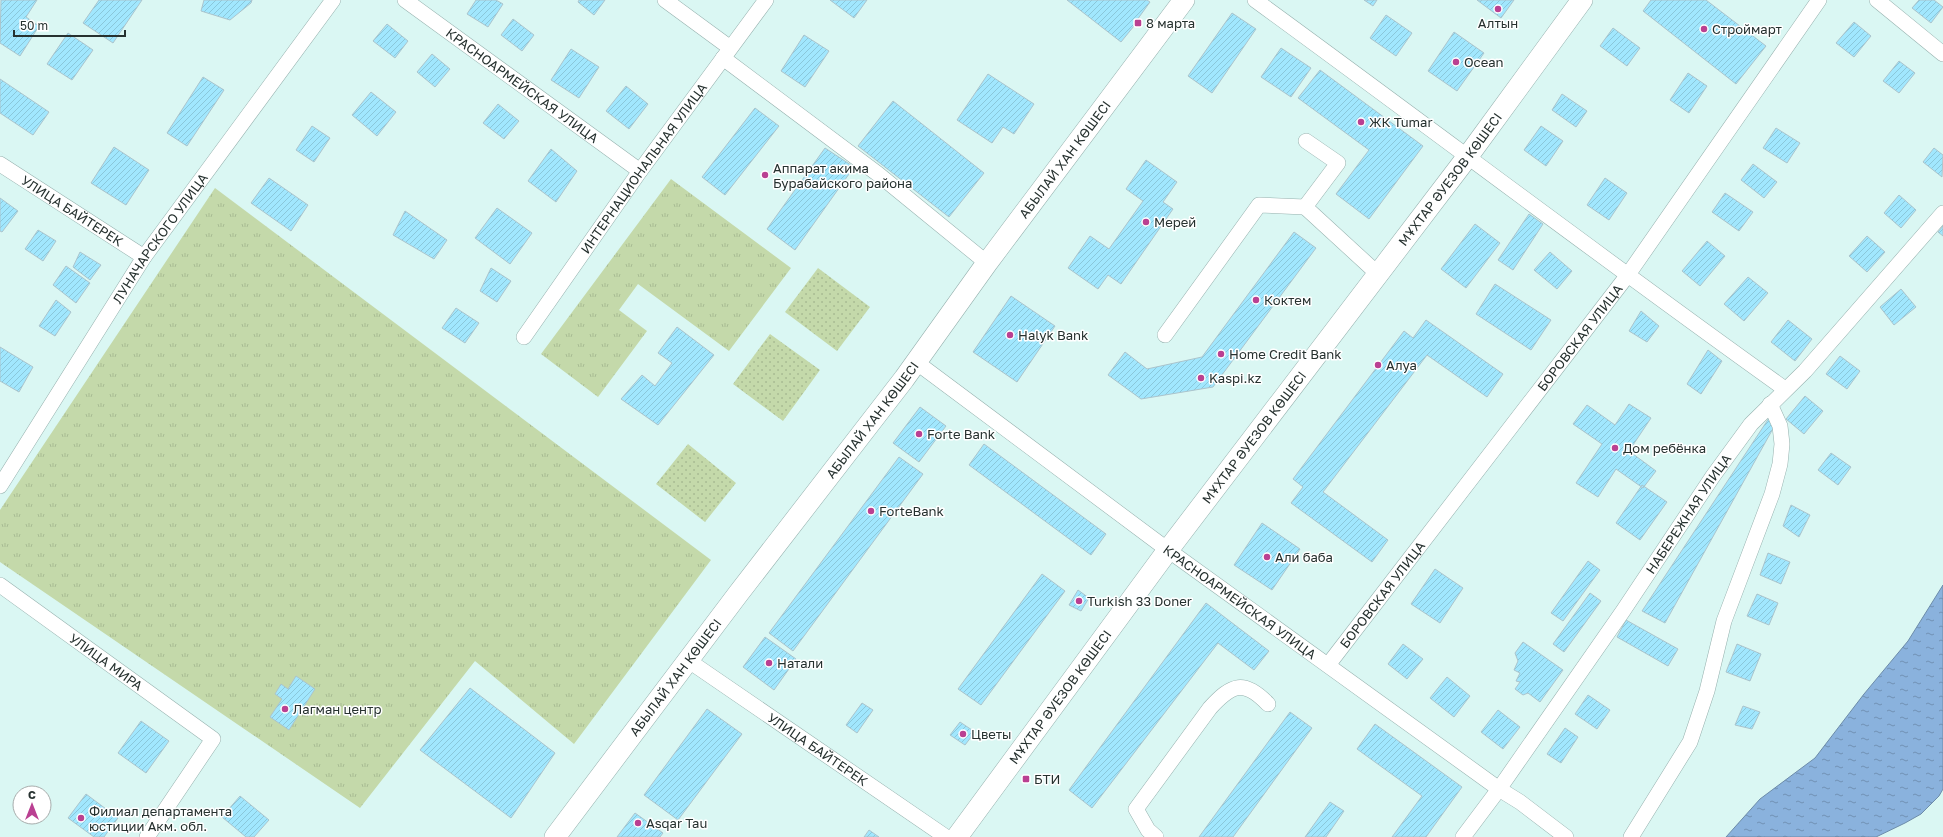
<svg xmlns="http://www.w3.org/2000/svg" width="1943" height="837" viewBox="0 0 1943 837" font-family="'Golos Text',sans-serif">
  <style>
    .grass { fill: url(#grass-dots) }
    .park { fill: url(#park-tufts) }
    .water { fill: url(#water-ripples); stroke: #6c8ba9 }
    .building { fill: url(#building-hatch); stroke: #abc4cc }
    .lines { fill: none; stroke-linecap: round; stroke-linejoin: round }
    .street-casing { stroke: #96b1ae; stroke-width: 16 }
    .secondary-casing { stroke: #96b1ae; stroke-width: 22 }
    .street { stroke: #fff; stroke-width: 15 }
    .secondary { stroke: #fff; stroke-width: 21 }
    .poi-dot { fill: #ba4092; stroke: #fff; stroke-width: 1.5 }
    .labels { text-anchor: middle; stroke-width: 3; stroke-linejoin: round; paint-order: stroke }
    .poi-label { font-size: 13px; fill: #26312f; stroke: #fff; text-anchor: start }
    .street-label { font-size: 13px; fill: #26312f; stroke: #fff }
  </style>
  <defs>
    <pattern id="grass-dots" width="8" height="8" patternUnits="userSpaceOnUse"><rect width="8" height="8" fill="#c4d9aa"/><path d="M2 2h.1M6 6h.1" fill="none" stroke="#a8bb93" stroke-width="1.8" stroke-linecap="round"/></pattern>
    <pattern id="park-tufts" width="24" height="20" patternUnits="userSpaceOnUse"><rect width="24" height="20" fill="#c4d9aa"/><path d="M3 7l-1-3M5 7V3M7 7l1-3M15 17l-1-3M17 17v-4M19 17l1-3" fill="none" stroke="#a8bb93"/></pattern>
    <pattern id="water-ripples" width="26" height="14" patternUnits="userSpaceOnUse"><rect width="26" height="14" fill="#8ab2dd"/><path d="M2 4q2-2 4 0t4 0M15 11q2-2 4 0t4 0" fill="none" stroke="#7191b4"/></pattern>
    <pattern id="building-hatch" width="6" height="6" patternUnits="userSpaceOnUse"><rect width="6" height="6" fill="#a1e7fe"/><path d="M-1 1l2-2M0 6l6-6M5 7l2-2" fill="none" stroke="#8ac7da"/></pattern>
  </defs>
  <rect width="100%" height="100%" fill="#daf7f3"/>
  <!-- grass -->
  <path class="grass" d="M818,268L870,307L837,351L785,312Z
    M770,334L820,370L783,421L733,384Z
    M688,444L736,483L705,522L656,484Z"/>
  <!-- park -->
  <path class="park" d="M671,179L791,268L729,351L638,284L619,310L647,331L598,397L541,354Z
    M215,188L711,560L574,744L475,661L360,808L0,562V510Z"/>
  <!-- water -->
  <path class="water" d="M1943,585V789L1939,796L1921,814L1905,823L1876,837H1726L1760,799L1815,758L1864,694L1908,641Z"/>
  <!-- building -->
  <path class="building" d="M1,0H37L26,17L39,26L20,56L0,43Z
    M99,0H142L113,43L83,23Z
    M204,0H252L251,3L230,20L201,11Z
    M476,0H496L503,4L488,27L467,14Z
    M579,0H605L594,15L578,2Z
    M830,0H867L854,18Z
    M1067,0H1147L1150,2L1137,20L1138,21L1121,42Z
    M1364,0H1377L1373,6Z
    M1477,0H1514L1501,18Z
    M1651,0H1706L1766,46L1736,84L1643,11Z
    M1919,0H1934L1943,7L1931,23L1912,8Z
    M1232,13L1256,29L1212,93L1188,76Z
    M1386,15L1412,33L1396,56L1370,38Z
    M513,19L534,35L522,51L501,35Z
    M1854,22L1871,36L1854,57L1836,43Z
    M387,24L408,41L395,58L373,41Z
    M1613,28L1640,48L1627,66L1600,46Z
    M1454,32L1484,53L1457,91L1428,71Z
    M68,33L93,50L72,80L47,64Z
    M804,35L829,51L805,87L781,71Z
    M1281,48L1311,68L1291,97L1261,77Z
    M571,49L599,67L579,98L551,80Z
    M432,54L450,69L435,87L417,72Z
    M1899,61L1915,73L1899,93L1883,81Z
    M1320,70L1423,146L1369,219L1336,194L1369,150L1298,98Z
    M1688,73L1707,86L1689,113L1670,100Z
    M988,74L1034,104L1014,134L1003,127L992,143L957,120Z
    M203,77L224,90L187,146L167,133Z
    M0,79L49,112L33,135L0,113Z
    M626,86L648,104L629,129L606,111Z
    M371,92L396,112L377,136L352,115Z
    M1562,94L1587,111L1576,127L1552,110Z
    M893,101L984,173L949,217L858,146Z
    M498,104L519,121L504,139L483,123Z
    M755,108L779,126L725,195L702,177Z
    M312,126L330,138L314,162L296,150Z
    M1541,126L1563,141L1546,166L1524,150Z
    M1776,128L1800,143L1787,163L1763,148Z
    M114,147L149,170L126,205L91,183Z
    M825,148L854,167L795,250L767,229Z
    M1934,148L1943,155L1942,177L1923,162Z
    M551,149L577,171L556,202L528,181Z
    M1146,160L1177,182L1163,202L1173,209L1121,284L1108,275L1098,289L1068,268L1090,236L1109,249L1143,201L1126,189Z
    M1753,164L1777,182L1764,198L1741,180Z
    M269,178L308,205L291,231L251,203Z
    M1605,178L1627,193L1609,220L1587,205Z
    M1725,193L1753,212L1739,231L1712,212Z
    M1899,195L1916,210L1901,228L1884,213Z
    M0,198L18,211L2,232L0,231Z
    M497,208L532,233L510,264L475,238Z
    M405,211L447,240L434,259L393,235Z
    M1529,214L1543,224L1513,270L1498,260Z
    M1475,224L1500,243L1466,288L1441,269Z
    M1943,226V236L1938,232Z
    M38,230L56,241L43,261L25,249Z
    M1294,232L1316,248L1213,387L1141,399L1108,375L1125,352L1147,369L1202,357Z
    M1867,236L1885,252L1867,272L1849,256Z
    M1707,241L1725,256L1700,286L1682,271Z
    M80,252L101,265L90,280L73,267Z
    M1550,252L1572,271L1557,289L1534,270Z
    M66,266L90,283L76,303L53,285Z
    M491,268L511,281L497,302L480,291Z
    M1748,277L1768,293L1744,321L1724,304Z
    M1495,284L1551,320L1531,350L1476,314Z
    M1901,289L1916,307L1894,325L1880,307Z
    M1011,296L1055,326L1017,382L973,352Z
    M56,300L71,312L55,336L39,326Z
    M456,308L479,323L465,343L442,328Z
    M1641,311L1659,326L1647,342L1629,331Z
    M1426,320L1503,374L1487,397L1427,355L1323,492L1388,540L1372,562L1291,503L1303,487L1293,479L1404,331L1413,338Z
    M1788,320L1812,339L1795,361L1771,342Z
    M677,327L714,355L658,425L621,399L642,375L655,386L672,363L658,353Z
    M0,347L33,367L19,392L0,381Z
    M1708,350L1722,361L1701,394L1687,384Z
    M1840,356L1860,371L1847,389L1826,374Z
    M1805,396L1823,411L1804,434L1786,419Z
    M1629,404L1651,418L1629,451L1656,471L1643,488L1616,469L1598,497L1576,483L1602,444L1573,424L1587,405L1615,425Z
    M920,407L946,426L919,462L893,443Z
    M1769,418L1775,425L1665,623L1642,611Z
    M984,444L1106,534L1091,555L969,465Z
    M1831,453L1851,467L1838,485L1818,470Z
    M899,457L923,474L793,651L769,633Z
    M1642,485L1667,502L1640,540L1616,523Z
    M1791,505L1810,515L1799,537L1783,526Z
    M1262,523L1300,549L1272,590L1234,565Z
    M1768,553L1790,562L1781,584L1760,575Z
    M1588,561L1600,570L1563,621L1551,613Z
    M1435,569L1463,588L1440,623L1411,604Z
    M1042,574L1065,591L981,705L958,689Z
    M1078,590L1089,598L1081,611L1069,605Z
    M1590,593L1601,601L1564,652L1553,644Z
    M1757,594L1778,603L1769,625L1747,616Z
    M1206,603L1269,651L1254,670L1218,643L1092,808L1069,790Z
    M1626,620L1678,649L1668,666L1617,637Z
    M765,637L796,659L774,690L743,667Z
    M1523,642L1563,670L1540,702L1528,693L1523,695L1515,689L1520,682L1516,681L1520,673L1514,670L1518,661L1515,653Z
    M1403,644L1423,659L1407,679L1388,664Z
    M1737,644L1761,654L1750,681L1726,672Z
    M296,676L315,689L289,730L270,717L282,699L275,694L281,684L288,689Z
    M1447,677L1470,696L1454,717L1430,698Z
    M470,688L555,753L511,818L420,750Z
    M1588,695L1610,710L1597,729L1575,714Z
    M862,703L873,710L857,733L846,725Z
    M1743,706L1760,712L1752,729L1735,725Z
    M707,709L742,734L678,820L644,795Z
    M1498,710L1520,727L1503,749L1481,732Z
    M1290,712L1312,728L1233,837H1199Z
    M141,721L169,741L146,773L118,753Z
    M960,722L975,732L965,745L950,735Z
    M1375,724L1462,787L1426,837H1392L1422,796L1357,749Z
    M1565,728L1578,737L1561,763L1547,754Z
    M86,794L118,818L104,837H94L68,818Z
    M240,796L269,820L254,837H246L222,817Z
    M1330,802L1344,811L1326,837H1305Z
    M635,813L663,833L660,837H617Z
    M869,830L879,837H864Z"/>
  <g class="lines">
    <!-- street casing -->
    <g class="street-casing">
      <g id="street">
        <path id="s1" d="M405,0L640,171"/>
        <path d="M665,0L729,47"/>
        <path d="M1255,0C1432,129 1607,262 1785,389"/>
        <path d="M1877,0L1943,54"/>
        <path d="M723,58L878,174L987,263"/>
        <path d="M1306,141L1338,163L1305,207L1378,274"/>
        <path id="s2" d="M0,164L144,257"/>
        <path d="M1165,335L1259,205L1305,207"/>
        <path id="s3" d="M524,337L640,171L766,0"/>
        <path id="s4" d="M916,362L1168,550L1499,789L1520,802L1566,837"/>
        <path id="s5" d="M0,486L144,257L333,0"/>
        <path id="s6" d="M0,585L213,739L147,837"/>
        <path id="s7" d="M689,661L946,837"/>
        <path id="s8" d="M1328,665L1627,276L1819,0"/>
        <path d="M1156,837L1148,830L1136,809L1210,708C1232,684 1244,679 1268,704"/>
        <path id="s9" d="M1463,837L1499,789L1623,611L1713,476L1751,424L1805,371L1943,213"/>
        <path d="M1631,837L1690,742L1707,691L1724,621L1772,494L1780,464L1782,444L1780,426L1770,404"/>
      </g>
    </g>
    <!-- secondary casing -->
    <g class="secondary-casing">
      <g id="secondary">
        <path id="s10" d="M555,837L738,594L904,379L987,263L1184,0"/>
        <path id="s11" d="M957,837L1168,550L1468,156L1582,0"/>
      </g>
    </g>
    <!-- street -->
    <use href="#street" class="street"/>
    <!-- secondary -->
    <use href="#secondary" class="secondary"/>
  </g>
  <!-- markers -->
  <g class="poi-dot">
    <circle cx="1498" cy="9" r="4"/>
    <rect x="1134" y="19" width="8" height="8" rx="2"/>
    <circle cx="1704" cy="29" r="4"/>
    <circle cx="1456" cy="62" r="4"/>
    <circle cx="1361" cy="122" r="4"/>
    <circle cx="765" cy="175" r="4"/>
    <circle cx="1146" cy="222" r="4"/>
    <circle cx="1256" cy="300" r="4"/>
    <circle cx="1010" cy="335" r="4"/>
    <circle cx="1221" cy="354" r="4"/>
    <circle cx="1378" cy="365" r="4"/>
    <circle cx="1201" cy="378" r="4"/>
    <circle cx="919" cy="434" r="4"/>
    <circle cx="1615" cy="448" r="4"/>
    <circle cx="871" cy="511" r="4"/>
    <circle cx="1267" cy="557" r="4"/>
    <circle cx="1079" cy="601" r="4"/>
    <circle cx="769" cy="663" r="4"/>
    <circle cx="285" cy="709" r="4"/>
    <circle cx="963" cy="734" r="4"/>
    <rect x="1022" y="775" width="8" height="8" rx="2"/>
    <circle cx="81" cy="818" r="4"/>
    <circle cx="638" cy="823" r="4"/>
  </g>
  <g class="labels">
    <!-- poi labels -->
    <g class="poi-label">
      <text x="1146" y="28">8 марта</text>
      <text x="1498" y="28" text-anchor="middle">Алтын</text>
      <text x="1712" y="34">Строймарт</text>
      <text x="1464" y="67">Ocean</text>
      <text x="1369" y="127">ЖК Tumar</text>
      <text x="773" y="173">Аппарат акима<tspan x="773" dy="15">Бурабайского района</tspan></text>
      <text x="1154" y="227">Мерей</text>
      <text x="1264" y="305">Коктем</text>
      <text x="1018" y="340">Halyk Bank</text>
      <text x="1229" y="359">Home Credit Bank</text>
      <text x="1386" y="370">Алуа</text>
      <text x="1209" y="383">Kaspi.kz</text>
      <text x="927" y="439">Forte Bank</text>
      <text x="1623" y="453">Дом ребёнка</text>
      <text x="879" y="516">ForteBank</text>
      <text x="1275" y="562">Али баба</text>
      <text x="1087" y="606">Turkish 33 Doner</text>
      <text x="777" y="668">Натали</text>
      <text x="293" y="714">Лагман центр</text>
      <text x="971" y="739">Цветы</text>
      <text x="1034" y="784">БТИ</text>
      <text x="89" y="816">Филиал департамента<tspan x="89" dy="15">юстиции Акм. обл.</tspan></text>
      <text x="646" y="828">Asqar Tau</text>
    </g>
    <!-- street labels -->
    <g class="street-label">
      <text dy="5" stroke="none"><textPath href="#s1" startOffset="145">КРАСНОАРМЕЙСКАЯ УЛИЦА</textPath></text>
      <text dy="5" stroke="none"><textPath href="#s10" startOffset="848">АБЫЛАЙ ХАН КӨШЕСІ</textPath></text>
      <text dy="5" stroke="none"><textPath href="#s3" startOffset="207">ИНТЕРНАЦИОНАЛЬНАЯ УЛИЦА</textPath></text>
      <text dy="5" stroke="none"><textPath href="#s11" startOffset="822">МҰХТАР ӘУЕЗОВ КӨШЕСІ</textPath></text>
      <text dy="5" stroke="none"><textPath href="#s2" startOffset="86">УЛИЦА БАЙТЕРЕК</textPath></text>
      <text dy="5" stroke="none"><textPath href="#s5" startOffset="295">ЛУНАЧАРСКОГО УЛИЦА</textPath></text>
      <text dy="5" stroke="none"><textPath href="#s8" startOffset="413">БОРОВСКАЯ УЛИЦА</textPath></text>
      <text dy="5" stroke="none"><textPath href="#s10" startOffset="524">АБЫЛАЙ ХАН КӨШЕСІ</textPath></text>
      <text dy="5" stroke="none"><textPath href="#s11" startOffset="498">МҰХТАР ӘУЕЗОВ КӨШЕСІ</textPath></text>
      <text dy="5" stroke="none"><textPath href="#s9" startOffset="394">НАБЕРЕЖНАЯ УЛИЦА</textPath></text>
      <text dy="5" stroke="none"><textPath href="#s8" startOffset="89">БОРОВСКАЯ УЛИЦА</textPath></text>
      <text dy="5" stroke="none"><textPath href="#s4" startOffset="403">КРАСНОАРМЕЙСКАЯ УЛИЦА</textPath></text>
      <text dy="5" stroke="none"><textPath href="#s6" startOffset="131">УЛИЦА МИРА</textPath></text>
      <text dy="5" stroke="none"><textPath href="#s10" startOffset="200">АБЫЛАЙ ХАН КӨШЕСІ</textPath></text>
      <text dy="5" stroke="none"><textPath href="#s11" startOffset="174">МҰХТАР ӘУЕЗОВ КӨШЕСІ</textPath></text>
      <text dy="5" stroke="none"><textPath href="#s7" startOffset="156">УЛИЦА БАЙТЕРЕК</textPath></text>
    </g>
  </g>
  <!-- north arrow -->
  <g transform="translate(32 805)"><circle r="19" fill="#ffffff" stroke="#a8adac"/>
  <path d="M0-3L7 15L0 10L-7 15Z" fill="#ba4092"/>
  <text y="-6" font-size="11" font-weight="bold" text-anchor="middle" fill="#26312f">С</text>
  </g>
  <!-- scale -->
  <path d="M14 30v6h111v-6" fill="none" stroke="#26312f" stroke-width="2"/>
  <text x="20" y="30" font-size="12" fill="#26312f" stroke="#ffffff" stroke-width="3" paint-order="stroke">50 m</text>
</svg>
